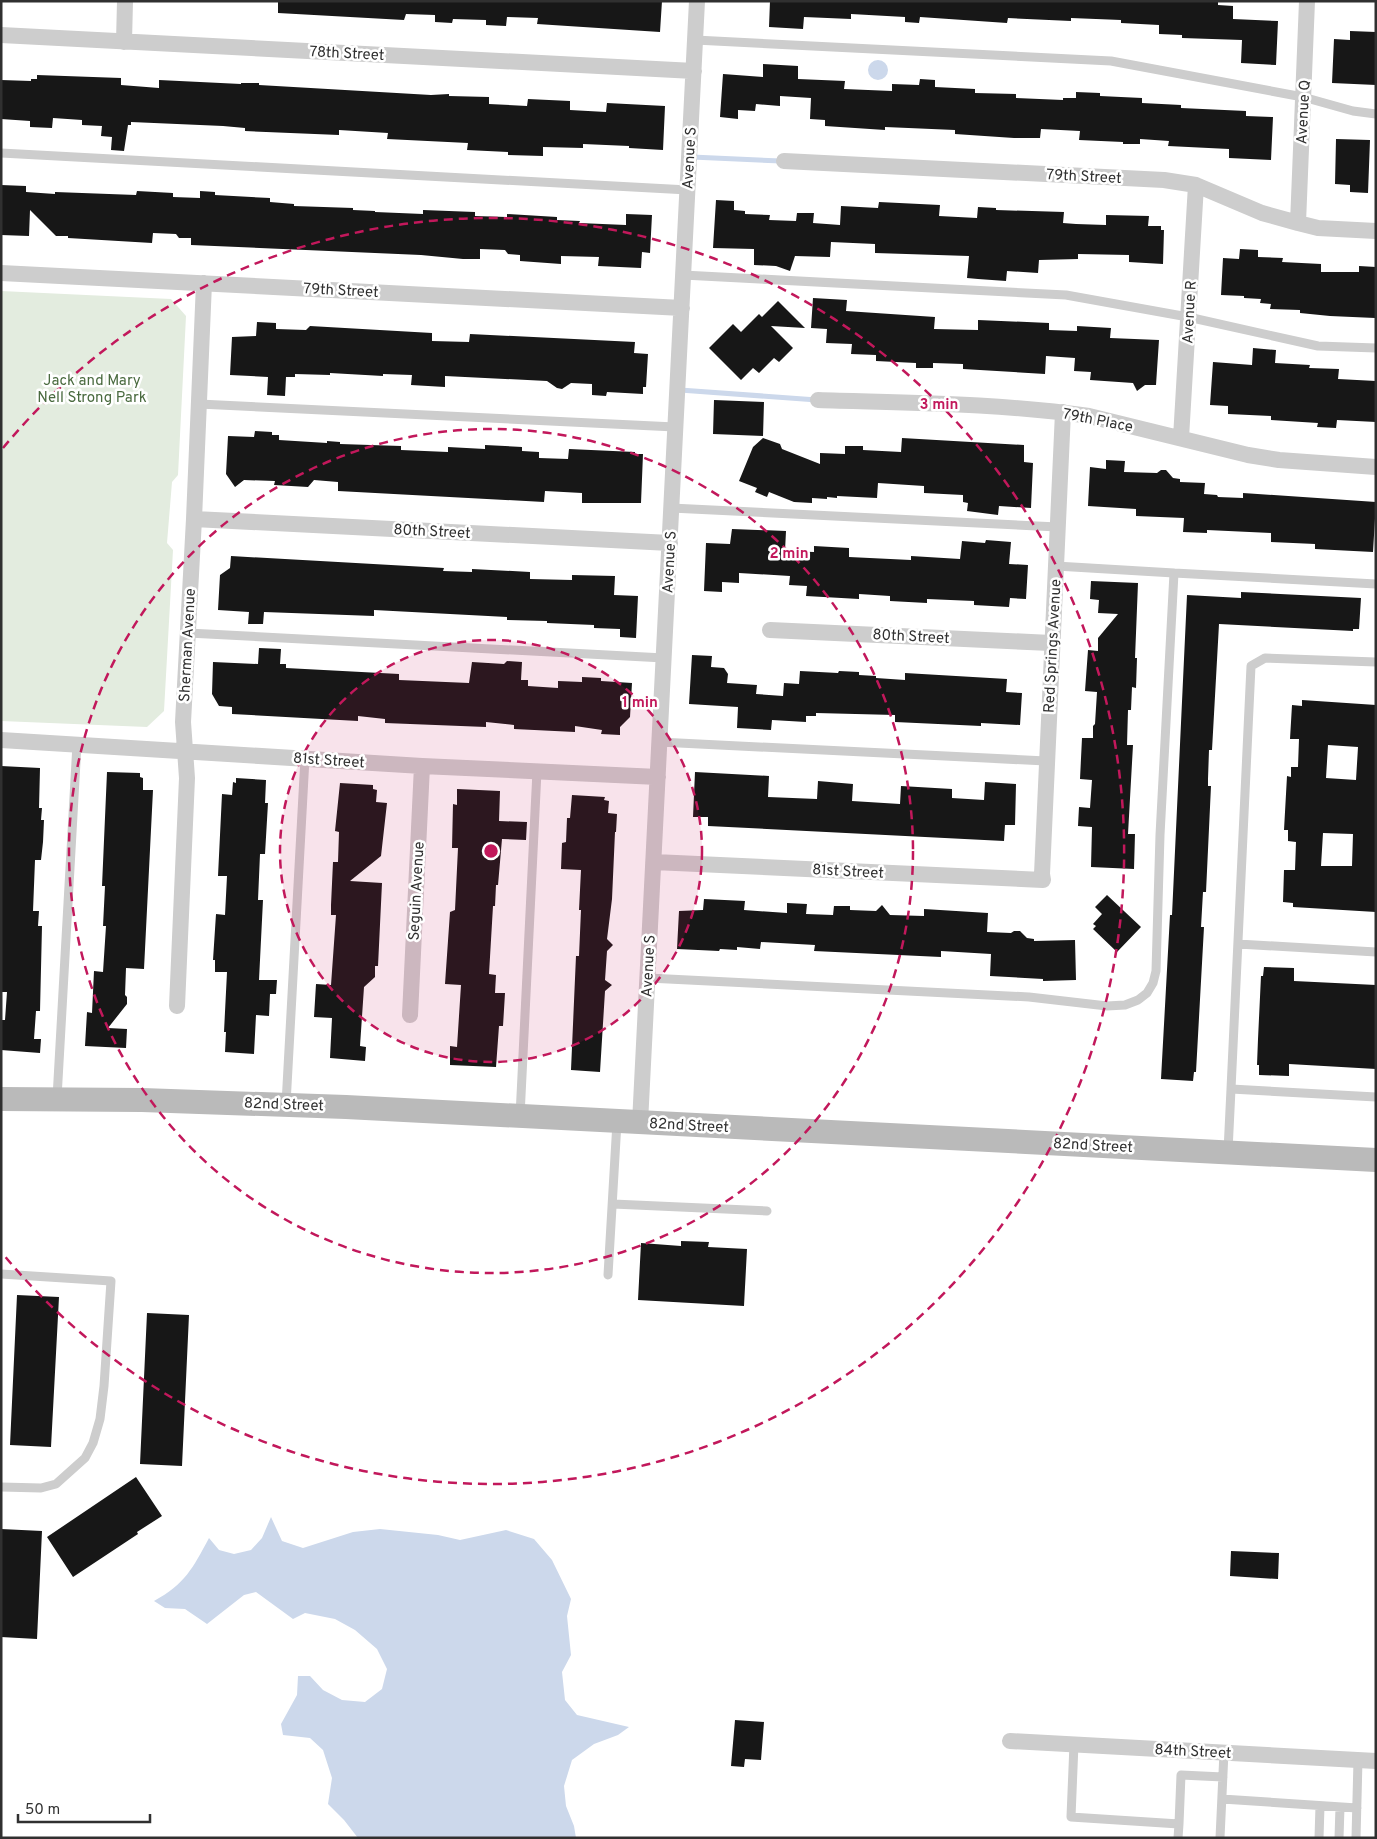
<svg xmlns="http://www.w3.org/2000/svg" width="1377" height="1839" viewBox="0 0 1377 1839" font-family="Overpass,sans-serif">
  <style>
    .green { fill: #e3ecdf }
    .water { fill: #ccd8eb }
    .lines { fill: none; stroke-linecap: round; stroke-linejoin: round }
    .stream { stroke: #ccd8eb; stroke-width: 5 }
    .building { fill: #171717; fill-rule: evenodd }
    .lane { stroke: #cdcdcd; stroke-width: 9 }
    .street { stroke: #cdcdcd; stroke-width: 16 }
    .secondary { stroke: #bababa; stroke-width: 24 }
    .ring { fill: none; stroke: #c2185b; stroke-width: 2.5; stroke-dasharray: 9 6 }
    .labels { text-anchor: middle; stroke-width: 5; stroke-linejoin: round; paint-order: stroke }
    .street-label { font-size: 15px; fill: #303030; stroke: #fff }
    .park-label { font-size: 15px; fill: #496a3e; stroke: #fff }
    .centre { fill: #c2185b; stroke: #fff; stroke-width: 2.5 }
    .ring-label { font-size: 15px; text-anchor: middle; font-weight: bold; fill: #c2185b; stroke: #fff; stroke-width: 5; stroke-linejoin: round; paint-order: stroke }
  </style>
  <rect width="100%" height="100%" fill="#fff"/>
  <!-- green -->
  <path class="green" d="M1,291L171,299L186,316L178,475L172,482L167,543L173,550L164,711L147,727L1,721Z"/>
  <!-- water -->
  <path class="water" d="M868 70a10 10 0 1 1 20 0a10 10 0 1 1-20 0Z
    M271,1517L282,1541L303,1548L353,1532L380,1529L438,1535L460,1540L506,1530L534,1539L552,1560L571,1599L567,1616L571,1655L562,1672L565,1700L577,1715L629,1727L618,1735L594,1744L572,1760L564,1786L566,1806L574,1826L576,1838H358L344,1820L328,1804L332,1778L323,1750L310,1738L283,1735L281,1724L297,1695L298,1676H310L323,1690L342,1700L365,1702L382,1689L387,1669L377,1649L355,1630L335,1619L305,1613L293,1619L256,1592L244,1595L207,1624L185,1609L165,1608L154,1601C185,1584 193,1568 209,1538L219,1550L234,1554L251,1550L262,1538Z"/>
  <g class="lines">
    <!-- stream -->
    <path class="stream" d="M692,157L781,161
      M680,390L817,400"/>
  </g>
  <!-- building -->
  <path class="building" d="M278,1H662L660,32L537,24L538,18L507,17L506,26L486,25V20L453,19L452,23L435,22V15L406,14L404,20L278,13Z
    M770,1H1218V5L1233,6V19L1278,21L1276,65L1241,63L1242,40L1182,38V35L1159,34V25L1121,23V20L1071,18V21L1008,18L1007,23L920,17L919,23L905,22V17L851,14V19L804,17L803,29L769,27Z
    M1350,31L1376,32V85L1332,83L1334,39L1350,40Z
    M763,64L798,66V79L845,81L844,89L892,91V84L919,85L920,79L935,80V87L975,89V93L1016,94V98L1063,100V98H1076V92L1100,93V96L1142,98V103L1181,105V108L1246,111V116L1273,117L1271,160L1229,158V149L1168,146L1169,141L1140,139V144H1123V142L1079,140L1080,131L1041,129L1040,138H1014L955,134V130L885,127V130L825,126V120L810,119L811,98L780,96V106L756,104L755,111L738,110V119L720,117L723,74L763,77Z
    M37,75L121,78V85L159,88V80L241,84V83H259V85L431,95L449,94V96L489,97V104L527,106L528,99L570,101V110L606,112L607,103L665,106L663,150L629,148V146L583,144V148L543,147V156L508,155V152L467,150L468,143L387,139L388,133L339,130V135L245,131V128L223,126L131,122V125H128L124,151L111,150L112,137L101,136L102,126L82,125V120L53,118L52,128L30,127V121L1,119V80L31,81V79H37Z
    M1336,139L1370,140L1368,193L1350,192V185L1335,184Z
    M1,185L26,186V192L55,194V192L136,195L137,191L173,193V197L200,198V191L215,192V195L270,198V202L294,204V206L353,208V210L375,211V212L423,214V210L475,212V216L507,217V214L557,217V220L580,221L579,223L626,225V214L652,215L650,253L642,252L641,268L598,266L599,257L561,256V264L520,261V255L508,254L505,250L480,249V259H463L421,255L191,245V238H179L176,234L153,233L152,243L68,238V236H56L30,210L29,236L1,235Z
    M716,200L734,201V210L745,211V214L770,215L769,220L796,221L797,213H814L813,223L840,225L841,206L878,208L879,202L940,205L939,216L977,218L978,207L996,208V210L1064,212L1063,223L1076,224L1106,225V215L1149,216L1148,226H1161V230H1164L1163,264L1129,262V255L1078,254V259L1039,260L1038,273L1007,271L1006,281L978,279L967,278L969,256L875,253V244L831,242L830,257L795,256L790,271L776,266L754,265V249L713,248Z
    M1240,249L1258,250V257L1283,258L1282,262L1321,264V272H1359V266L1376,267L1375,318L1330,316L1300,313V310L1270,309L1271,304L1260,303L1261,299L1244,298V296L1221,295L1223,258L1239,259Z
    M813,298L847,300L846,311L935,317L934,329L978,330V320L1049,323V330L1077,331V326L1111,328L1110,338L1159,340L1156,385H1145L1137,391L1133,383L1090,380L1091,372L1074,371L1075,358L1046,356L1045,374L963,369V364L933,363V368H916V363L876,361V355L851,354L852,344L826,343L827,329L811,328Z
    M778,301L805,328L771,326L793,348L779,362L774,358L759,373L753,368L741,380L709,348L733,324L741,332L759,314L762,317Z
    M257,322L276,323V329L306,330L310,326L432,333V341L469,342L470,334L635,342L634,353L648,354L646,387H643V394L607,392L606,396L592,395V384L571,383L562,389L557,388L547,381L445,376V387L411,385L412,375L383,374V376L330,373V375L295,374V377H286L285,396L267,395L268,377L230,375L232,337L256,336Z
    M1253,348L1276,350L1275,363L1310,365L1309,368L1339,369L1338,379L1376,381V422L1337,420L1336,428L1317,427L1318,423L1271,420V416L1228,414V406L1210,405L1213,362L1252,365Z
    M714,400L764,402L763,436L713,434Z
    M255,431L272,432V435H279V440L327,443V441L340,442V444L401,446V450L448,452V447L485,449V445L522,447V451L539,452V458L568,459L569,449L635,452V454H643L641,503H582V493L545,491L544,502L338,491V482L314,480L308,487L274,485L275,481L244,480L235,487L226,474L228,436L254,437Z
    M763,438L780,444L782,449L820,464V453L845,454V446H863V450L901,452L902,438L1024,445V462L1033,463L1031,508L999,506L998,515L967,511L968,503L963,502V495L924,493V486L878,483L877,498L837,496V498L827,497V499L812,498V503L794,502L769,492L767,497L755,492L757,488L739,481L753,447Z
    M1106,460L1125,461L1124,472L1157,473L1161,470H1166L1173,478L1180,479V482L1205,483L1204,494L1217,495L1218,497L1243,498V493L1376,502L1373,552L1315,549V544L1271,542V533L1207,530V533L1183,532L1184,518L1136,516V509L1088,506L1090,467L1106,469Z
    M732,529L786,531L785,551L814,552V546L849,548V557L911,560V556L960,559L962,541L985,543L986,540L1011,542L1009,564L1028,565L1026,599L1010,598L1009,607L974,605V601L927,599V603L890,601V596L859,594V599L806,596L807,586L789,585L790,576L739,573V583L722,582V592L704,591L706,543L730,544Z
    M231,556L444,568L443,571L472,572V569L530,572V579L572,580V575L615,576L614,595L638,596L636,638L620,637V629L594,628V625L547,623V621L507,620V617L374,610V616L264,612L263,624H248L249,612L218,610L220,575L230,568Z
    M1091,581L1138,583L1135,658H1137L1136,688L1132,687L1131,710H1128L1127,745H1133L1128,834H1135L1134,869L1091,867L1092,827L1078,826L1079,807L1090,808L1092,780L1080,779L1082,738H1093V726L1095,724L1097,692L1085,691L1088,650L1098,651V638L1118,614L1098,613L1099,600L1090,599Z
    M1241,592L1361,598L1359,629H1353V631L1219,624L1212,750H1209L1208,779V786H1211L1206,892H1203L1201,927H1204L1196,1072H1194L1193,1081L1161,1079L1170,915H1172L1187,595L1241,598Z
    M259,648L281,649L280,664H286V668L399,674V680L469,683L472,662L504,664L507,661L522,662L521,680H528V686L558,688V681L582,682V677L601,678V681L632,683L630,717L620,727V735L601,734L602,730L575,726V732L514,729V725L486,722V727L385,723V719L358,716V721L232,714V707L219,706L212,694L213,662L258,664Z
    M692,655L712,656L711,667L724,668L728,674L727,683L757,685L756,694L783,696L784,683L799,684L800,671L838,673L839,671L859,672V675L876,676V678L905,680V673L1007,679L1006,692L1022,693L1020,725L981,723V726L895,722V715L816,713V716H806V722L772,720L771,730L737,728L738,707L689,704Z
    M1302,700L1376,705V912L1293,907V903L1283,902L1284,870H1295L1296,842L1288,841V830H1284L1287,776L1291,777V767H1298L1299,739H1290L1292,705L1302,706ZM1328,745L1358,747L1356,780L1326,778ZM1323,833L1353,834L1352,866H1321Z
    M1,766L40,768L39,808H42L41,820H44L43,842L41,860H35L33,911H39L38,926H42L40,1011H36L34,1039H41L40,1053L1,1050L2,1020H5L7,992H1Z
    M107,772L140,773V777L143,778V790H153L144,969L126,968L125,995L127,997V1004L108,1028L127,1029L126,1048L85,1046L87,1012L92,1013L94,971L103,972L106,926H103L105,886H102Z
    M695,772L769,776L768,797L817,799L818,781L853,784L852,801L900,804L901,786L952,789V798L984,800L985,782L1016,784L1015,825H1005L1004,841L708,826V817H693Z
    M236,778L266,780L265,803H268L265,854H260L258,900H263L259,980H277L276,994H270L269,1016L256,1015L254,1054L225,1052L226,1032H224L227,972H215V960H213L216,914L225,915L227,876H218L222,794L232,795L233,782L236,783Z
    M340,783L373,785V789L377,790L376,802L387,803L381,856L350,881L382,883L378,966H375V977L364,987L360,1046L366,1047L365,1061L330,1058L332,1018L314,1017L316,984L331,985L336,915H331V905L333,862H338L339,832L335,831Z
    M457,789L500,791L499,821L527,822L526,840L502,839L498,885H496L495,906H493L489,974L496,975L495,993H505L503,1026H499L496,1067L450,1065V1046L457,1047L461,985L445,984L450,912L455,910L458,848H452L453,804L457,805Z
    M572,795L605,797L604,800L609,801L608,813L617,814L616,832H615L612,899L607,939L613,945L607,951L605,980L612,985L605,991L600,1072L571,1070L576,956H579L581,910H579L581,870L561,869L562,843L566,842L567,818H570Z
    M1107,895L1141,927L1117,952L1093,929L1096,926L1093,924L1102,914L1095,907Z
    M704,899L745,901L744,910L787,913V903L807,904L806,914L833,915L834,906H850V910L876,911L882,905L890,915L924,916V909L988,913L987,932L1011,933L1014,931H1020L1027,938L1034,939V941L1075,940L1076,980L1043,981V979L990,976L991,954L941,951V957L814,951L815,945L761,942L760,949L737,947V950L720,949L719,951L677,949L679,911L703,910Z
    M1264,967L1294,968V981L1376,985V1069L1289,1064V1076L1259,1075V1065H1257L1258,1039L1261,976H1263Z
    M681,1241L709,1242L708,1247L747,1249L744,1306L638,1300L641,1243L681,1246Z
    M17,1295L59,1297L51,1447L10,1445Z
    M147,1313L189,1315L182,1466L140,1464Z
    M136,1477L162,1516L137,1532L138,1534L73,1577L47,1537Z
    M1,1529L42,1531L37,1639L1,1637Z
    M1231,1551L1279,1553L1278,1579L1230,1576Z
    M735,1720L764,1722L761,1760L745,1759L744,1767L731,1766Z"/>
  <g class="lines">
    <!-- lane -->
    <path class="lane" d="M695,40L1111,61L1303,97L1353,111L1376,114
      M1,153L688,190
      M683,275L1066,295L1188,317L1318,346L1376,348
      M199,404L675,427
      M671,508L1058,527
      M1174,573L1376,584
      M188,633L664,658
      M659,742L1046,761
      M1238,944L1376,952
      M648,978L1029,997L1107,1006L1125,1005L1138,1000L1147,993L1153,983L1156,971L1160,835L1174,573L1056,566
      M1231,1089L1251,666L1265,658L1376,662
      M57,1098L77,744
      M286,1104L305,758
      M520,1116L537,771
      M1228,1151L1231,1089L1376,1097
      M613,1204L767,1211
      M1,1274L111,1281L104,1386L100,1419L93,1443L85,1458L56,1484L41,1488L1,1487
      M608,1275L617,1122
      M1074,1744L1071,1817L1179,1824L1181,1775L1223,1777
      M1222,1799L1357,1808
      M1178,1838L1179,1824
      M1220,1838L1224,1752
      M1319,1838L1320,1806
      M1339,1838L1340,1807
      M1356,1838L1358,1760"/>
    <!-- street -->
    <path class="street" d="M1,35L694,71
      M124,42L125,1
      M784,161L1164,180L1196,185L1262,213L1298,223L1318,228L1376,231
      M1298,223L1307,1
      M1,273L682,308
      M818,400C908,403 999,403 1089,416L1248,455L1279,460L1376,467
      M1181,438L1196,185
      M194,519L670,543
      M770,630L1051,643
      M1,740L422,766L658,777
      M654,862L1043,880L1042,874L1063,412
      M177,1006L187,778L183,722L194,519L204,283
      M410,1015L422,766
      M640,1123L697,1
      M1010,1741L1376,1761"/>
    <!-- secondary -->
    <path class="secondary" d="M1,1099L142,1100L346,1107L1376,1160"/>
  </g>
  <!-- distance rings -->
  <circle cx="491" cy="851" r="211" fill="#c2185b" fill-opacity=".12"/>
  <g class="ring">
    <circle cx="491" cy="851" r="211"/>
    <circle cx="491" cy="851" r="422"/>
    <path d="M3 448A633 633 0 1 1 3 1254"/>
  </g>
  <g class="labels">
    <!-- street labels -->
    <g class="street-label">
      <text transform="translate(347 53) rotate(3)" y="5">78th Street</text>
      <text transform="translate(1303 112) rotate(-87)" y="5">Avenue Q</text>
      <text transform="translate(689 158) rotate(-87)" y="5">Avenue S</text>
      <text transform="translate(1084 176) rotate(3)" y="5">79th Street</text>
      <text transform="translate(341 290) rotate(3)" y="5">79th Street</text>
      <text transform="translate(1189 312) rotate(-87)" y="5">Avenue R</text>
      <text transform="translate(1098 420) rotate(11)" y="5">79th Place</text>
      <text transform="translate(432 531) rotate(3)" y="5">80th Street</text>
      <text transform="translate(669 562) rotate(-87)" y="5">Avenue S</text>
      <text transform="translate(911 636) rotate(3)" y="5">80th Street</text>
      <text transform="translate(187 645) rotate(-87)" y="5">Sherman Avenue</text>
      <text transform="translate(1052 646) rotate(-87)" y="5">Red Springs Avenue</text>
      <text transform="translate(329 760) rotate(4)" y="5">81st Street</text>
      <text transform="translate(848 871) rotate(3)" y="5">81st Street</text>
      <text transform="translate(416 891) rotate(-87)" y="5">Seguin Avenue</text>
      <text transform="translate(648 966) rotate(-87)" y="5">Avenue S</text>
      <text transform="translate(284 1104) rotate(2)" y="5">82nd Street</text>
      <text transform="translate(689 1125) rotate(3)" y="5">82nd Street</text>
      <text transform="translate(1093 1145) rotate(3)" y="5">82nd Street</text>
      <text transform="translate(1193 1751) rotate(3)" y="5">84th Street</text>
    </g>
    <!-- park labels -->
    <g class="park-label">
      <text x="92" y="385">Jack and Mary<tspan x="92" dy="17">Nell Strong Park</tspan></text>
    </g>
  </g>
  <circle cx="491" cy="851" r="8" class="centre"/>
  <g class="ring-label">
    <text x="939" y="409">3 min</text>
    <text x="789" y="558">2 min</text>
    <text x="640" y="707">1 min</text>
  </g>
  <!-- border -->
  <rect width="1377" height="1839" fill="none" stroke="#303030" stroke-width="5"/>
  <!-- scale -->
  <path d="M18 1814v8h132v-8" fill="none" stroke="#303030" stroke-width="2.5"/>
  <text x="25" y="1814" font-size="15" fill="#303030" stroke="#ffffff" stroke-width="4" paint-order="stroke">50 m</text>
</svg>
